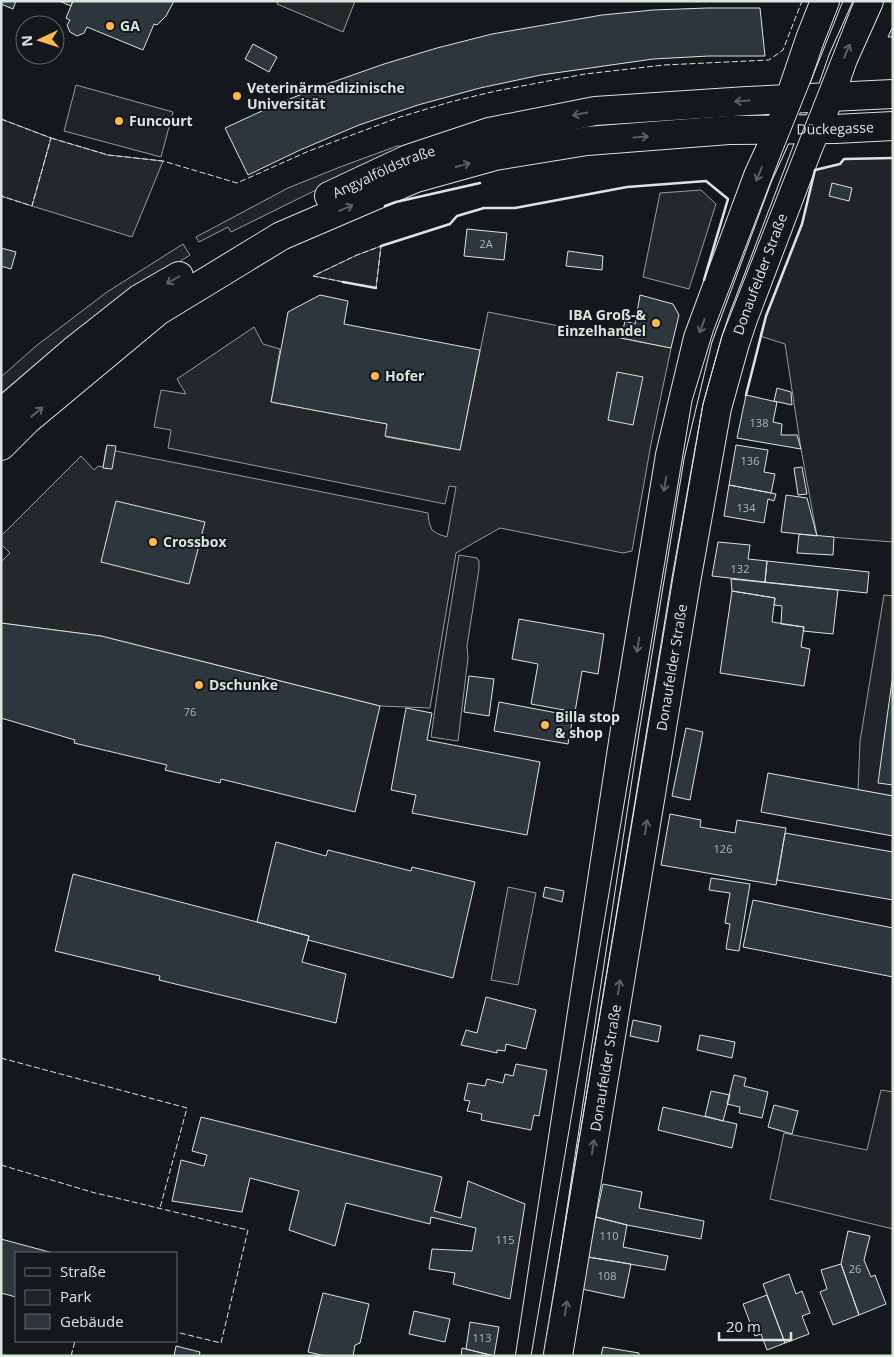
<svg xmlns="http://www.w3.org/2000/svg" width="894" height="1357" viewBox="0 0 894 1357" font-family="'Open Sans',sans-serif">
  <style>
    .green { fill: #202428; stroke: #939e99 }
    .parking { fill: #24282b; stroke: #939e99 }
    .building { fill: #2c363c; stroke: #d8e6dc }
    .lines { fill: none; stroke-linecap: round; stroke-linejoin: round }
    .major-casing { stroke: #d8e6dc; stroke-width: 30 }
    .major { stroke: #14181c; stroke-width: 28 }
    .tram { stroke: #d8e6dc; stroke-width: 1 }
    .fence { stroke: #d8e6dc; stroke-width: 1; stroke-dasharray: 6 2.5; stroke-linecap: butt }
    .wall { stroke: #d8e6dc; stroke-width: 2.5 }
    .oneway { stroke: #59605f }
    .poi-dot { fill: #ffb74d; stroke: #14181c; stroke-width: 2 }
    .labels { text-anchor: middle; stroke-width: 4; stroke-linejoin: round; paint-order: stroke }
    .number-label { font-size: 11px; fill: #adbab4 }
    .poi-label { font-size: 14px; font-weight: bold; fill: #d8e6dc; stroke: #14181c; text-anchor: start }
    .street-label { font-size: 14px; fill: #d8e6dc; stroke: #14181c }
  </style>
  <rect width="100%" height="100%" fill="#14181c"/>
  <!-- green -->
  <path class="green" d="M76,85L173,112L161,157L64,131Z
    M1,119L51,138L32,206L1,196Z
    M397,146H402L404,149L316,190L231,232L228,227L199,242L196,237L288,188L340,167Z
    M893,158V542L817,536L801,449L785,344L760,336L766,316L802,224L815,170L840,164L844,159Z
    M183,244L190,255L125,296L47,355L1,396V377L36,346L107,292Z
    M381,246L376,288L313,276L357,255Z
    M459,555L477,558L479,561V569L467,646L468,658L458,741L431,737L441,667Z
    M884,595L893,596V796L858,790L860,741Z
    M881,1090L893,1092V1229L770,1199L784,1133L867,1150Z"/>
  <!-- parking -->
  <path class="parking" d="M278,1H355L343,32L277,4Z
    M51,138L108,155L163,161L132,237L32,206Z
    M701,190L716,204L689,289L643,277L660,193Z
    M488,312L671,348L651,444L632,551L623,553L500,528L456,553L430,708L380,706L101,636L1,623V562L10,553L1,544V536L81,456L94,470L98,466L103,467L106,449L428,513L429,522L432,530L438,534L447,537L456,487L449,486L445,504L168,448L171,430L154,427L161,390L186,394L177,379L254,327L263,344L280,349L271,402L387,424L386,437L460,450Z
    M508,887L536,893L518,985L491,980Z"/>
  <!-- building -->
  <path class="building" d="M1,1H16L13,9L1,4Z
    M59,1H73L71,6Z
    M73,1H174L166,16L157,25L154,24L143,50L87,27L84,33L77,36L70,32L67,25L70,20L66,18Z
    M707,8H760L765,56H709L653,59L541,75L480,88L418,105L359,125L300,150L248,175L225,128L277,104L330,83L384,64L437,48L492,34L602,15L653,10Z
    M893,26V37H888Z
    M253,44L277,57L269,72L245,59Z
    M832,183L852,188L849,201L829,196Z
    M467,229L507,233L504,260L464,256Z
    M1,248L16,252L11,269L1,266Z
    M568,251L603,256L602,270L566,266Z
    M320,295L348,301L344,324L480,350L460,450L385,436L387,424L271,402L288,312Z
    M640,295L673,304L679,315L671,348L621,338L625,321L635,324Z
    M617,372L643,377L633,425L608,420Z
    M777,388L791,392L792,405L774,401Z
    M746,395L777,402L773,422L782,424L781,435H797L801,449L737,438Z
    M107,445L116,446L112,469L103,468Z
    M736,445L768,450L764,472L775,474L771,493L729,485Z
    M802,467L807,494L798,495L794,468Z
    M729,485L776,494L774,501L768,499L764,523L724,516Z
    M786,495L807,498L817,536L781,532Z
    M116,501L205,522L189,584L101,562Z
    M799,534L834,537L833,555L797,553Z
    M718,542L750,545L748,559L767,561L765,582L712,576Z
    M767,561L869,572L867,593L765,582Z
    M731,579L838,590L833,634L803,631L804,627L781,624L782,606L774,605L775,598L732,591Z
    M732,591L775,598L772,622L804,627L801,647L810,649L804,686L720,673Z
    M519,619L604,634L598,674L582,671L575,712L531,704L538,664L512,659Z
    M1,623L101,636L380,706L355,812L221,779L220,783L165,770L167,765L74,743L75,740L1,718Z
    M893,674V785L878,783Z
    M469,676L494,679L489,716L464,712Z
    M499,702L573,716L568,744L494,731Z
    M406,708L432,713L427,740L540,762L527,835L412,813L416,795L391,790Z
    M686,728L703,732L690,800L672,796Z
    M768,773L893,796V836L761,812Z
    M670,814L701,820L700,827L735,833L737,820L786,828L776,885L661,865Z
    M785,833L893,852V900L777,880Z
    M276,842L326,856L328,850L411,871L412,867L475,882L453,978L308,940L309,936L257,922Z
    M73,874L257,922L309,936L302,962L346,974L336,1023L159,980L160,976L55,951Z
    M711,878L750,884L739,951L726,949L730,924L725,923L730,893L709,890Z
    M545,887L564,891L562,902L543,897Z
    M753,900L893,928V977L743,947Z
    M486,997L536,1010L526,1049L506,1044L505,1051L497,1050V1053L461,1045L466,1030L477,1033Z
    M633,1020L661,1026L658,1042L630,1036Z
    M700,1035L735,1042L732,1058L697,1050Z
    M516,1064L547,1070L539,1116L534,1115L531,1130L481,1120L482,1114L467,1111L470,1101L464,1100L468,1083L485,1086L487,1079L503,1083L505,1074L513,1076Z
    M734,1075L746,1078L744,1086L768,1092L762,1118L739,1113L740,1107L727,1104Z
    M711,1091L730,1095L723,1121L705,1116Z
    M774,1105L798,1111L792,1134L768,1127Z
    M663,1107L737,1124L732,1148L658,1130Z
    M201,1117L442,1177L434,1211L461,1218L468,1181L525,1204L510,1299L453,1284L455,1273L429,1269L432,1249L472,1251L476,1228L431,1217L430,1224L346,1203L335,1246L289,1230L299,1191L250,1178L242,1212L172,1201L181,1160L204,1166L207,1155L192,1151Z
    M603,1184L642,1192L639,1208L704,1221L701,1239L627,1225L596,1217Z
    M596,1217L627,1225L623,1247L668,1256L665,1270L588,1257Z
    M848,1231L870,1236L864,1260L871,1277L875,1275L886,1304L859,1315L841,1264Z
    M1,1239L53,1253H16V1297L1,1293Z
    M588,1257L631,1264L624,1298L582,1289Z
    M841,1264L859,1315L833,1325L820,1292L827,1289L821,1270Z
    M789,1274L796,1294L802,1291L810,1313L802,1316L809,1334L785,1343L763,1284Z
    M323,1293L369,1304L360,1343L355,1345L353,1356H325L308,1352Z
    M767,1295L785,1343L767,1350L761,1334L755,1336L743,1304Z
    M414,1311L450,1319L445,1342L409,1334Z
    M470,1322L499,1327L494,1356L466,1349Z
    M176,1346L200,1352L199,1356H174Z
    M603,1347L639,1353V1356H601Z
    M462,1348L494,1356H461Z"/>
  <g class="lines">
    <!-- major casing -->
    <g class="major-casing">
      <g id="major">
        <path id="s1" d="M329,196L408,159L489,132L595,111L747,101L893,94"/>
        <path d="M1,413L73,351L139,299L179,276"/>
        <path id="s2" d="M1,446L27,420L158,311L281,236L416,178L495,156L587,141L729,130L835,129L893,126"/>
        <path d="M530,1356L625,729L670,455L698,338L758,176L779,130L810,39L825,1"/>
        <path id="s3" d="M558,1356L686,582L717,408L735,343L743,319L808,148L830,96L843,59L869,1"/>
      </g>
    </g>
    <!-- major -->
    <use href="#major" class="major"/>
    <!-- tram -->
    <path class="tram" d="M531,1356L692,401L713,332L781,155L843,1
      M543,1356L673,577L703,404L722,336L854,1"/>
    <!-- fence -->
    <path class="fence" d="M1,119L51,138L32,206L1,196
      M51,138L108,155L163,161L237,183L309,151L400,117L450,102L496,91L585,74L664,65L769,60L783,50L802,1
      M343,282L313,276L357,255L381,246L376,288
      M1,1058L187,1108L160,1208H158
      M1,1165L95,1193L117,1198L248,1230L221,1343L176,1332
      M71,1356L75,1341"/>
    <!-- wall -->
    <path class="wall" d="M385,206L396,202L480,183
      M381,246L450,224L457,216L484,208H515L627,187L706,181L728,199L704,280
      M343,282L376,288
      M746,395L766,316L802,224L815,170L840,164L844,159L893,158"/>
  </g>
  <!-- one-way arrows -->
  <defs><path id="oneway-shaft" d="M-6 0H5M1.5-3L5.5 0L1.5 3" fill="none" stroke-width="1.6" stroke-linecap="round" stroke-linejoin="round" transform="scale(1.25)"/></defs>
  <g class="oneway">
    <use href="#oneway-shaft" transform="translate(847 51) rotate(-66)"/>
    <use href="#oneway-shaft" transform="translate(742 101) rotate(176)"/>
    <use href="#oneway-shaft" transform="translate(580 114) rotate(169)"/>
    <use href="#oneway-shaft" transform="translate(641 137) rotate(-4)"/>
    <use href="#oneway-shaft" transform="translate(463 165) rotate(-15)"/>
    <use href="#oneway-shaft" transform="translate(759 174) rotate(112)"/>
    <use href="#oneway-shaft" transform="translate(346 208) rotate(-23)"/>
    <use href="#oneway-shaft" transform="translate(173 280) rotate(150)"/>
    <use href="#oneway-shaft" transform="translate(702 326) rotate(110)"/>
    <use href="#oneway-shaft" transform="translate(37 412) rotate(-40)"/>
    <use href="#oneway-shaft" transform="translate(665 484) rotate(100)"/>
    <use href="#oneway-shaft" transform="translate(638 645) rotate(99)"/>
    <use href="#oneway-shaft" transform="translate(646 827) rotate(-81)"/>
    <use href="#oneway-shaft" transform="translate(619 987) rotate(-81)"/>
    <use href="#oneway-shaft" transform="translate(593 1147) rotate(-81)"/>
    <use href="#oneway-shaft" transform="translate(566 1308) rotate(-81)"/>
  </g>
  <!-- markers -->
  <g class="poi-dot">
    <circle cx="110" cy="26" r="5"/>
    <circle cx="237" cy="96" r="5"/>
    <circle cx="119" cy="121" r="5"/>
    <circle cx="656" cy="323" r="5"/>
    <circle cx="375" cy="376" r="5"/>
    <circle cx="153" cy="542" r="5"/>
    <circle cx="199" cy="685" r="5"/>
    <circle cx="545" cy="725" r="5"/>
  </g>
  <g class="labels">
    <!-- number labels -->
    <g class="number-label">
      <text x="486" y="248">2A</text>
      <text x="759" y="427">138</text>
      <text x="750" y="465">136</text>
      <text x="746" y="512">134</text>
      <text x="740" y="573">132</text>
      <text x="190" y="716">76</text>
      <text x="723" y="853">126</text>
      <text x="609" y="1240">110</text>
      <text x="505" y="1244">115</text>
      <text x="855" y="1273">26</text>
      <text x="607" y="1280">108</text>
      <text x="482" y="1342">113</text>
    </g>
    <!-- poi labels -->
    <g class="poi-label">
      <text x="120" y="31">GA</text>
      <text x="247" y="93">Veterinärmedizinische<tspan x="247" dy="16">Universität</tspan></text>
      <text x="129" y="126">Funcourt</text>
      <text x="646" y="320" text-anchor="end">IBA Groß-&amp;<tspan x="646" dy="16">Einzelhandel</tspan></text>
      <text x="385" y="381">Hofer</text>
      <text x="163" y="547">Crossbox</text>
      <text x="209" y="690">Dschunke</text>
      <text x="555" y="722">Billa stop<tspan x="555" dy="16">&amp; shop</tspan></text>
    </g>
    <!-- street labels -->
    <g class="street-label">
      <text dy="5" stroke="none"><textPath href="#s2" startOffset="922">Dückegasse</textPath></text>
      <text dy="5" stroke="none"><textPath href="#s1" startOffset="60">Angyalföldstraße</textPath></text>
      <text dy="5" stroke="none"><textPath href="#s3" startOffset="1102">Donaufelder Straße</textPath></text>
      <text dy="5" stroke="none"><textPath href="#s3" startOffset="698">Donaufelder Straße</textPath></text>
      <text dy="5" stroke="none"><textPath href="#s3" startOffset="292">Donaufelder Straße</textPath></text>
    </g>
  </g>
  <!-- border -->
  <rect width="894" height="1357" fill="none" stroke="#d8e6dc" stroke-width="5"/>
  <!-- legend -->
  <rect x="15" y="1252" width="162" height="90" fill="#14181c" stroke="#626a69"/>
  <rect x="25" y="1268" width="25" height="8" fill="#14181c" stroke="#626a69"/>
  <text x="60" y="1277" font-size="15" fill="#d8e6dc">Straße</text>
  <rect x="25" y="1290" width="25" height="15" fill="#202428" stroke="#626a69"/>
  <text x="60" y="1302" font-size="15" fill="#d8e6dc">Park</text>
  <rect x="25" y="1314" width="25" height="15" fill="#2c363c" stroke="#626a69"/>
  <text x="60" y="1327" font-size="15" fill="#d8e6dc">Gebäude</text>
  <!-- north arrow -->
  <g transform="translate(40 40) rotate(266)"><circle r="24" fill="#14181c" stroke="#626a69"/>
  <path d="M0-4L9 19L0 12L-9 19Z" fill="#ffb74d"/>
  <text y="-8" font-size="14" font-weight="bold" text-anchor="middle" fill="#d8e6dc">N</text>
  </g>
  <!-- scale -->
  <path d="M719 1332v8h72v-8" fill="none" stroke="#d8e6dc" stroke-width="2.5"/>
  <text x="726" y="1332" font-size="15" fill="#d8e6dc" stroke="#14181c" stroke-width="4" paint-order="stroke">20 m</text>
</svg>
